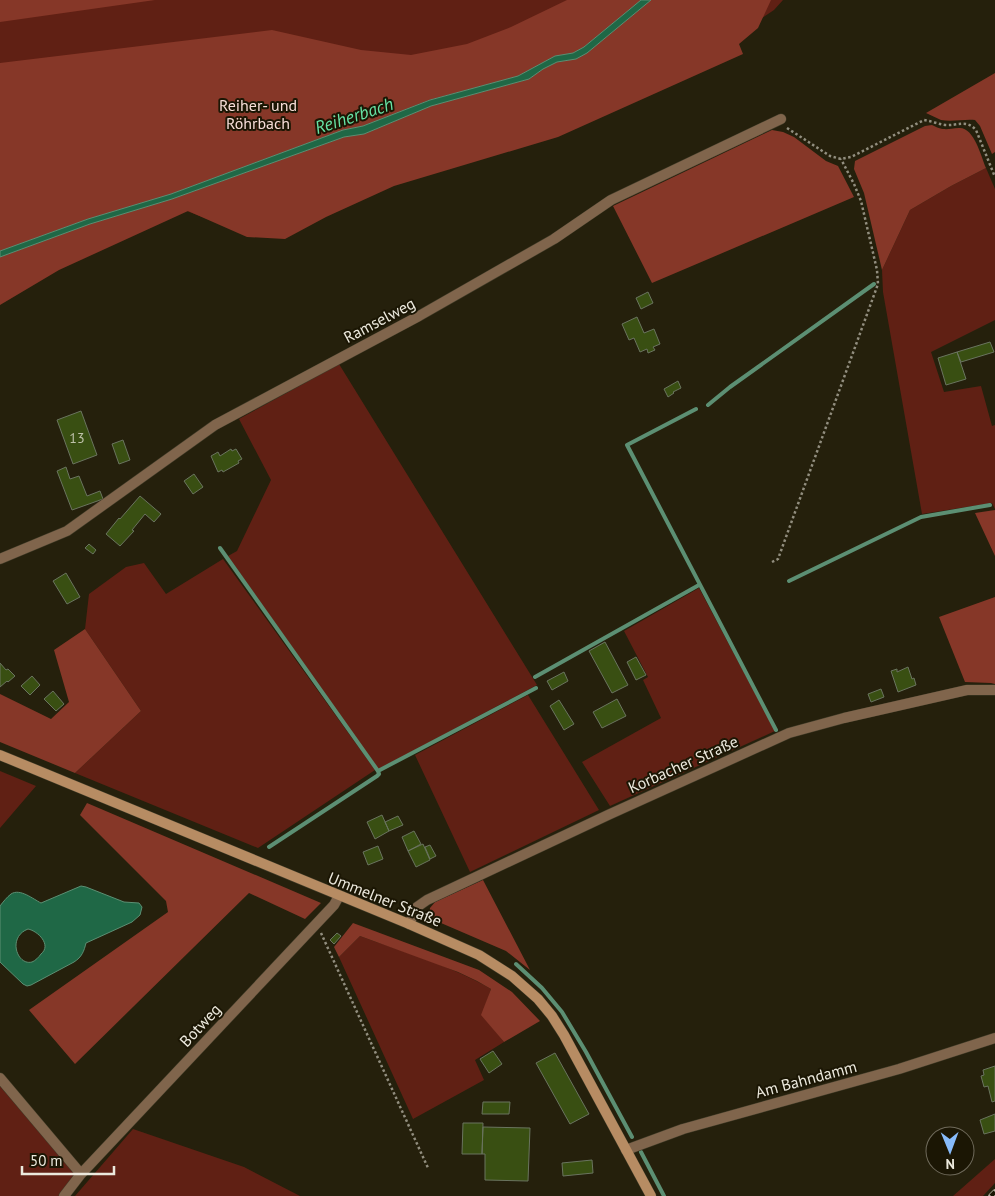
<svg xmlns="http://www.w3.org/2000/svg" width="995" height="1196" viewBox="0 0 995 1196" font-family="'PT Sans',sans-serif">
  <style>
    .green { fill: #602014 }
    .forest { fill: #863728 }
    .water { fill: #1f6846; stroke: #5c8f73; fill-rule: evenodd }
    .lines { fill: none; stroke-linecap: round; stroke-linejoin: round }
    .stream { stroke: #5c8f73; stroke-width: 4 }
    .building { fill: #394f12; stroke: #6a745f }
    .minor-casing { stroke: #413c29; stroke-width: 11 }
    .secondary-casing { stroke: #413c29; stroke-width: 11 }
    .path { stroke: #928e7f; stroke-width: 2.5; stroke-dasharray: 2.5 2.5; stroke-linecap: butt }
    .minor { stroke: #80654c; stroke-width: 10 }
    .secondary { stroke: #b78c63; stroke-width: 10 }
    .rail-casing { stroke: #b5b2a3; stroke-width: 5.5 }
    .rail { stroke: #1b1604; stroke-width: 4; stroke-dasharray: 11; stroke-linecap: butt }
    .labels { text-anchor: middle; stroke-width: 4; stroke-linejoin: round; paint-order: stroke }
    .number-label { font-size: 14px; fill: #bfc2aa }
    .park-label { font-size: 16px; fill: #f6ddd7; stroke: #1b1604 }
    .street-label { font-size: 16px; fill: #ece9dd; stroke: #1b1604 }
    .water-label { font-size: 18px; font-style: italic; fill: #67e3a5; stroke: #1b1604 }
  </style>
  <rect width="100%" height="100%" fill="#25200c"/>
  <!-- green -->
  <path class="green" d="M0,0H783L774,10L747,28L246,234L174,206L0,291Z
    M986,168L995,189V320L931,352L944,392L981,386L992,426L995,425V509L992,503L922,514L883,292L882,270L910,210L951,186Z
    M339,364L537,685L413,751L378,769L228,556L237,551L271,480L239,419Z
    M223,559L375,770L258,848L75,773L141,711L85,629L89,594L126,567L144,563L166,594Z
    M699,588L775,731L610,806L582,762L661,718L643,680L648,677L624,631Z
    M528,695L599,810L470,872L415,755Z
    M0,771L36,786L0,828Z
    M360,936C403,952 452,966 491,989L482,1015L504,1042L475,1060L484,1080L413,1119L339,957Z
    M0,1086L75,1173L60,1196H0Z
    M133,1129L244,1167L300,1196H75Z
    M995,1159V1183L983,1196H953Z"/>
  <!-- forest -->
  <path class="forest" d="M0,0H155L0,22Z
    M567,0H641L584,47L573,53L555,56L518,76L429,100L363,126L343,130L171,194L88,219L0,251V63L272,30L361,50L411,55L467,44L511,27Z
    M651,0H771L758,28L739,44L743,54L558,137L394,186L326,217L285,239L247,237L188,211L59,270L0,305V257L90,224L172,199L344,137L364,134L431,106L529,79L543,69L557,62L576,59L587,53Z
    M995,73V152L992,154L980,126L975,120C964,119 952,122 941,120C936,118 931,115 926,113Z
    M932,125C943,131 947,129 959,128C974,127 981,156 986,168L951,186L910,210L882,270L864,193L854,169L855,161L925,126Z
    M772,130L783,132L794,137L826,161L838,166L854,197L652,283L613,206Z
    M995,510V556L975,513Z
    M995,597V684L991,683L965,682L939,617Z
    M85,629L141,711L75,773L0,742V694L51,719L69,702L54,650Z
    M87,803L321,903L305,919L249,893L75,1064L29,1010L168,912L166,901L80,815Z
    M483,880L530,970L506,951L434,920L429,915L430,908L435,902Z
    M353,923L479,970L512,992L540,1021L504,1042L481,1015L491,989L477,981L458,972L360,936L339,957L334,947Z"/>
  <!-- water -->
  <path class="water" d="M641,0H651L587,53L576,59L557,62L543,69L529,79L431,106L364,134L344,137L172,199L90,224L0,257V251L88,219L171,194L343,130L363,126L430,100L518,76L555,56L573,53L584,47Z
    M81,886L86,887L124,902L139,903L142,907L140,915L132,922L86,943C84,951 82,957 74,962L31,985L27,986L23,984L0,962V906C3,902 7,897 11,894C20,888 33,899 41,903ZM28,929C38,931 52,945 41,954C39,957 35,961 32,962C17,966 7,937 28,929Z"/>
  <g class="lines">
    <!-- stream -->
    <path class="stream" d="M708,405L730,387L874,284
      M696,409L627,445L776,730
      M220,548L378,771
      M789,581L921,517L990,505
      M535,677L699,585
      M269,847L377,776L379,774L378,771L536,688
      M516,964L542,988L562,1012L586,1052L632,1137
      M641,1152L664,1196"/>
  </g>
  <!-- building -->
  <path class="building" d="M648,292L653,303L641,309L636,298Z
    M637,317L644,333L654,329L660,344L653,347L655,350L648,353L647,349L640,352L634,338L629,340L622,324Z
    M990,342L994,352L961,362L957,352Z
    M957,352L966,379L946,385L938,358Z
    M678,381L681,388L673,392L674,393L668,397L664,389Z
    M81,411L97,455L73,464L57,420Z
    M123,440L130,460L119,464L112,444Z
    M231,449L232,451L236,449L242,459L238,461L239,463L223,472L222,470L218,472L211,456L218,452L220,456Z
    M66,467L70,479L79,476L87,496L100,491L103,499L72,510L57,471Z
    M194,474L203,487L193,494L184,481Z
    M140,496L161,514L154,522L145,514L132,530L134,531L120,546L106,534L119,518L120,519Z
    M89,544L96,550L93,554L85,548Z
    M66,573L80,597L67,604L53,581Z
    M605,642L628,685L612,693L589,651Z
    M636,657L646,675L636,680L627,662Z
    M0,663L6,670L8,669L15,676L8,682L7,681L0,687Z
    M908,667L912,679L914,678L916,685L898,692L891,671L897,669V672Z
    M564,672L568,681L552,690L547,681Z
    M32,676L40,685L30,695L21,686Z
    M881,689L884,697L871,702L868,694Z
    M53,691L64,704L56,711L44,699Z
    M617,699L626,716L602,728L593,712Z
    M559,700L574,724L564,730L550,706Z
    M382,815L389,831L375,839L367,822Z
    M398,816L403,825L389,831L385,822Z
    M414,831L421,844L408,851L402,837Z
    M423,844L430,860L416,867L408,851Z
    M430,845L436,856L430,859L425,847Z
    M378,846L383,859L368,865L363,852Z
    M337,933L341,936L334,944L330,940Z
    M493,1051L502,1064L489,1073L480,1059Z
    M555,1053L589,1114L570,1124L536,1063Z
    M995,1066V1101L992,1102L988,1086L984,1087L981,1076L984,1075L983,1070Z
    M483,1102H510L509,1114H482Z
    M995,1114V1131L984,1134L980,1120Z
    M463,1123H483L482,1154H462Z
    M483,1127L530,1128L528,1181L485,1180V1154H482Z
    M592,1160L593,1173L563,1176L562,1163Z"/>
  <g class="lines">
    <!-- minor casing -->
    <g class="minor-casing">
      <path id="minor" d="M0,559L67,531L215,425L419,316L554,239L611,200L781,119
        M409,924L417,907L427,900L608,815L789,733L844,718L967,690H995
        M0,1078L81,1174
        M626,1150L683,1129L899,1069L995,1038
        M64,1196L81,1174L334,905L339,896"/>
    </g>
    <!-- secondary casing -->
    <g class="secondary-casing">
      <path id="secondary" d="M0,755L409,924L479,955L512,976L538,999L552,1016L564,1035L651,1196"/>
    </g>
    <!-- path -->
    <path class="path" d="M787,128L830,156L841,159L851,157L924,120C931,121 938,124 945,125C958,126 966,119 976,130L995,177
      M772,562L778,559L878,284L877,270L861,201L854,184L841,159
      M321,933L428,1168"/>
    <!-- minor -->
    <use href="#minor" class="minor"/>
    <!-- secondary -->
    <use href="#secondary" class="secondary"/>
    <!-- rail casing -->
    <g class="rail-casing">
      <path id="rail" d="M991,1196L995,1192"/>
    </g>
    <!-- rail -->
    <use href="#rail" class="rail"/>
  </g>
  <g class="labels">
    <!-- number labels -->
    <g class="number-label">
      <text x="77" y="443">13</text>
    </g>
    <!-- park labels -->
    <g class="park-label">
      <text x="258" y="111">Reiher- und<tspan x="258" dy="18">Röhrbach</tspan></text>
    </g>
    <!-- street labels -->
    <g class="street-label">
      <text transform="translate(379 320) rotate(-28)" y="6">Ramselweg</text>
      <text transform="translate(683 764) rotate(-24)" y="6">Korbacher Straße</text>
      <text transform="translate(385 899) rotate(22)" y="6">Ummelner Straße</text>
      <text transform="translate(200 1025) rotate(-47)" y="6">Botweg</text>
      <text transform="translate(806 1079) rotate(-15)" y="6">Am Bahndamm</text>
    </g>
    <!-- water labels -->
    <g class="water-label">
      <text transform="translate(354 116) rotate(-18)" y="6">Reiherbach</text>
    </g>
  </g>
  <!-- north arrow -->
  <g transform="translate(950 1151) rotate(179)"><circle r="24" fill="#1b1604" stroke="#6f6a5b"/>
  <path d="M0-4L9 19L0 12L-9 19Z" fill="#87bbfb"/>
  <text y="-8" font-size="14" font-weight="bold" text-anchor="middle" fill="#ece9dd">N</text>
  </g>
  <!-- scale -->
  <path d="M22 1166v8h92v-8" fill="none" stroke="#ece9dd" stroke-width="2.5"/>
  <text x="30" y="1166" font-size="15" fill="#ece9dd" stroke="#1b1604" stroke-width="4" paint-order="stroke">50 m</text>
</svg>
